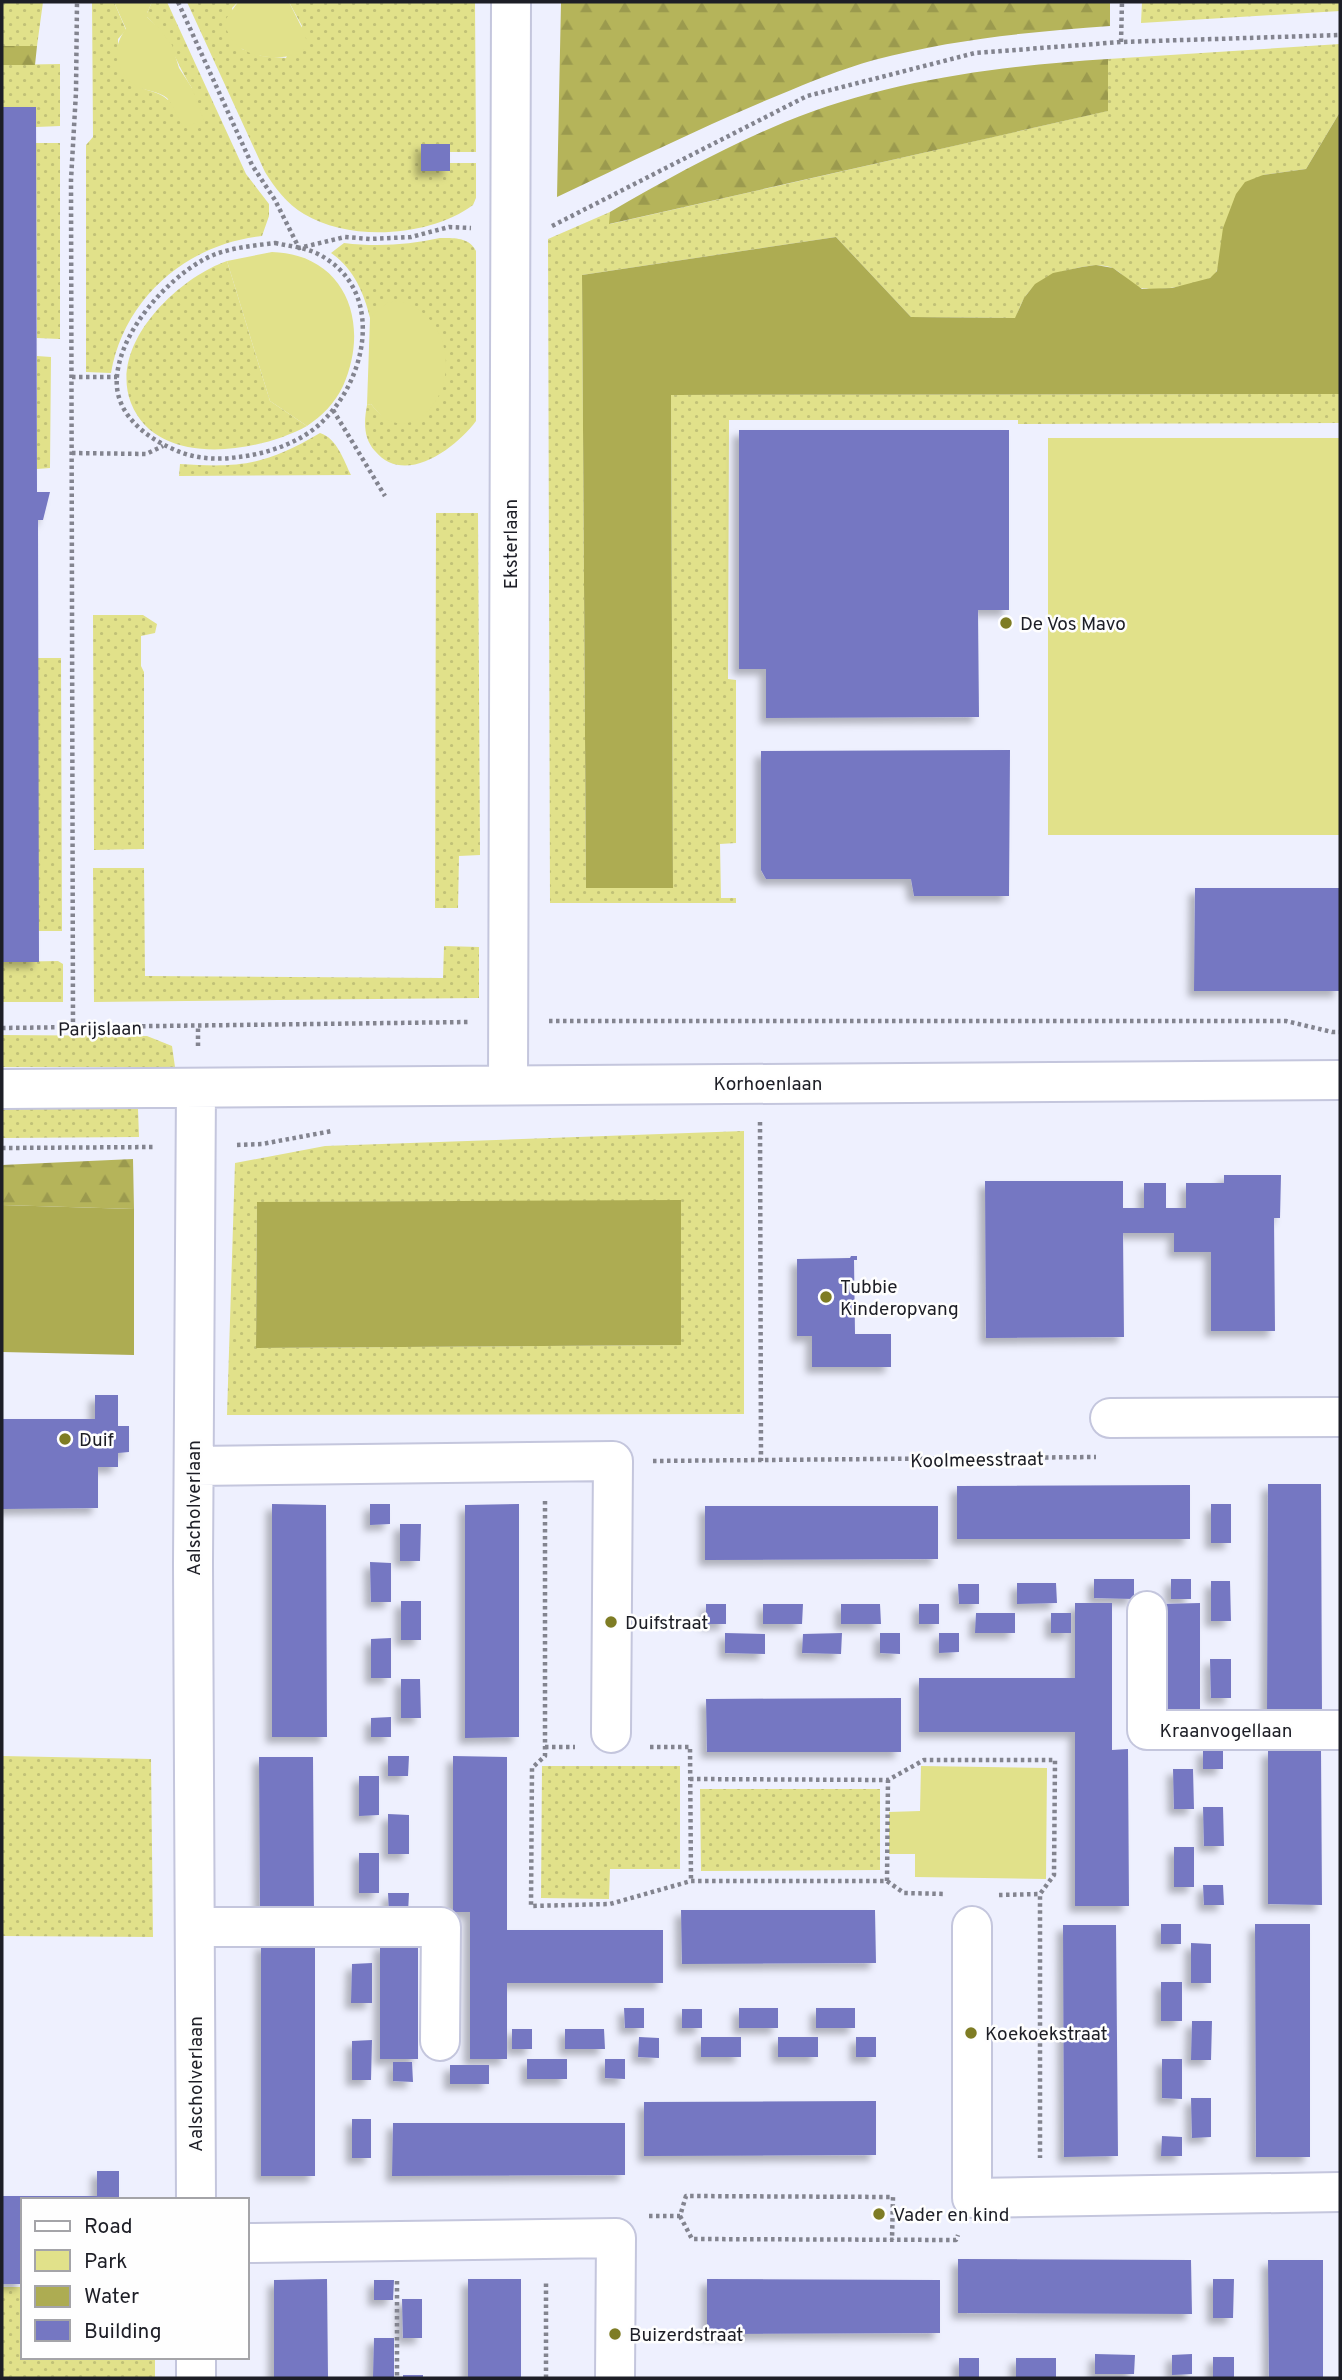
<svg xmlns="http://www.w3.org/2000/svg" width="1342" height="2380" viewBox="0 0 1342 2380" font-family="Overpass,sans-serif">
  <style>
    .grass { fill: url(#grass-dots); fill-rule: evenodd }
    .forest { fill: url(#forest-firs) }
    .park { fill: #e1e18a }
    .water { fill: #adac52 }
    .building { fill: #7577c2; filter: url(#shadow) }
    .lines { fill: none; stroke-linecap: round; stroke-linejoin: round }
    .minor-casing { stroke: #c4c6dd; stroke-width: 42 }
    .path { stroke: #83848f; stroke-width: 4.5; stroke-dasharray: 3.5 3.5; stroke-linecap: butt }
    .minor { stroke: #fff; stroke-width: 38 }
    .poi-dot { fill: #7e7c24; stroke: #fefefe; stroke-width: 2.5 }
    .labels { text-anchor: middle; stroke-width: 5; stroke-linejoin: round; paint-order: stroke }
    .street-label { font-size: 19px; fill: #1d1e26; stroke: #fefefe }
    .poi-label { font-size: 19px; fill: #1d1e26; stroke: #fefefe; text-anchor: start }
  </style>
  <defs>
    <pattern id="grass-dots" width="8" height="8" patternUnits="userSpaceOnUse" patternTransform="scale(1.75)"><rect width="8" height="8" fill="#e1e18a"/><path d="M2 2h.1M6 6h.1" fill="none" stroke="#c1c177" stroke-width="1.8" stroke-linecap="round"/></pattern>
    <pattern id="forest-firs" width="22" height="20" patternUnits="userSpaceOnUse" patternTransform="scale(1.75)"><rect width="22" height="20" fill="#b5b45a"/><path d="M5 1l3.5 6h-7zM16 11l3.5 6h-7z" fill="#9b9a4e"/></pattern>
    <filter id="shadow"><feDropShadow dx="-6" dy="6" stdDeviation="3.5" flood-color="#0004"/></filter>
  </defs>
  <rect width="100%" height="100%" fill="#eef0fe"/>
  <!-- grass -->
  <path class="grass" d="M2,2H43L37,46H2Z
    M92,2H114L126,30L118,39C118,63 122,81 147,90C154,92 162,94 168,100L192,88C175,62 171,38 147,17V13L152,2H167L246,174L269,204V216L262,236C187,244 124,298 111,373L86,372V145L93,137Z
    M187,2H238L232,8L242,49L262,56L286,58L302,26L289,2H475L476,152H450V144H421V171H450V163H476V198L473,205C430,237 350,242 304,214C287,204 275,188 265,172Z
    M1142,2H1340V11L1141,23Z
    M1340,44V112L1306,169L1263,175L1220,260C1218,268 1217,274 1210,278C1197,285 1155,292 1141,288C1129,285 1122,271 1110,267C1098,264 1085,266 1073,269C1043,275 1025,287 1016,318L911,317L836,237L582,275L586,888H673L671,395L1340,394V423L1018,424V420H729L728,679L736,680V843L720,844L721,898H736V903H550L548,239L610,212V224L1107,111L1108,59Z
    M60,64V126L36,127V107H2V65Z
    M36,143H60V339L37,338Z
    M440,238C454,238 469,237 476,251V421C456,448 405,487 375,451C363,438 364,421 367,405L371,404C379,415 387,420 401,423L373,318H370C364,293 354,269 331,253L344,243C377,247 408,245 440,238Z
    M227,261L270,401L307,426C258,453 157,469 131,403C108,344 178,278 227,261Z
    M37,356L51,357L50,468L37,469Z
    M320,433C337,438 344,461 351,475L179,476L180,464C241,468 266,465 320,433Z
    M436,513H478L480,855L459,856L458,908H435Z
    M93,615H143L157,624L155,633L141,636V666L144,672V849L94,850Z
    M38,658H61L62,931H38Z
    M93,868H144L145,976L443,978L444,946L479,947V998L94,1002Z
    M58,961L63,964V1002H2V962Z
    M2,1035L147,1036L172,1046L175,1067H2Z
    M2,1109H138L139,1137L2,1138Z
    M744,1131V1414L227,1415L235,1163L325,1146ZM681,1201L680,1345L256,1348L257,1202Z
    M2,1756L151,1759L153,1937L2,1936Z
    M542,1766H680V1869H610L609,1899L541,1898Z
    M700,1789H880V1870L701,1871Z
    M2,2287H23V2357H155V2378H2Z"/>
  <!-- forest -->
  <path class="forest" d="M561,2H1110V26C1029,32 953,39 874,60C842,69 810,82 779,95C704,126 631,162 557,197Z
    M2,46H37L35,65H2Z
    M1108,59V111L609,224L610,212C667,179 725,147 785,122C888,80 999,66 1108,59Z
    M133,1159L134,1209L2,1205V1165Z"/>
  <!-- park -->
  <path class="park" d="M114,2H152L147,13V17L158,27L172,45L179,68L192,88L204,121L183,127C178,118 174,106 167,98C159,91 145,91 136,86C115,73 111,47 126,29Z
    M238,2H289L305,34L307,44L301,54C281,59 251,60 235,43C230,38 227,30 223,23Z
    M272,252C346,254 371,324 343,386C335,403 322,416 307,426L270,401L227,261Z
    M397,301C414,304 427,314 436,328C470,386 409,459 371,404L367,405L370,318L387,303Z
    M1048,438H1340V835H1048Z
    M921,1766L1047,1768L1046,1879L915,1877V1854H889V1812L920,1811Z"/>
  <!-- water -->
  <path class="water" d="M1340,112V394L671,395L673,888H586L582,275L836,237L911,317L1015,318L1024,298L1035,284L1053,273L1082,267L1096,265L1113,268L1142,289L1172,288L1210,278L1217,271L1223,228L1236,194L1245,182L1263,175L1306,169Z
    M681,1200V1345L256,1348L257,1202Z
    M2,1205L134,1209V1355L2,1352Z"/>
  <!-- building -->
  <path class="building" d="M2,107H36L37,492H50L43,520H38L39,962H2Z
    M421,144H450V171H421Z
    M739,430H1009V610H978L979,717L766,718V669H739Z
    M1010,750L1009,896H914L911,879H766L761,870V751Z
    M1195,888H1340V991H1194Z
    M1224,1175H1281L1280,1218H1274L1275,1331H1211V1252H1174V1233H1123L1124,1337L986,1338L985,1181H1123V1208H1144V1183H1166V1208H1186V1183H1224Z
    M851,1256H857V1260H854L855,1334H891V1367H812V1336H797V1259L850,1258Z
    M95,1395H118V1426H129V1452L118,1453V1467H98V1508L2,1509V1419H95Z
    M1268,1484H1321L1322,1717H1267Z
    M1190,1485V1539H957V1486Z
    M272,1504L326,1505L327,1737H272Z
    M370,1504H390V1524L370,1525Z
    M519,1504V1737L465,1738V1505Z
    M1211,1504H1231V1543H1211Z
    M705,1506H938V1559L705,1560Z
    M400,1524H421L420,1561H400Z
    M370,1562L391,1563V1602H371Z
    M1094,1579H1134V1599L1094,1598Z
    M1171,1579H1191V1599H1171Z
    M1211,1581H1230L1231,1621H1211Z
    M1017,1583H1056L1057,1603L1017,1604Z
    M958,1584H979V1604H959Z
    M401,1601H421V1640H401Z
    M1075,1603H1112V1750L1128,1749L1129,1906H1075V1732H919V1678H1075Z
    M1200,1603V1717H1163V1604Z
    M706,1604H726V1624H706Z
    M763,1604H803L802,1624H763Z
    M841,1604H880L881,1624H841Z
    M919,1604H939V1624H919Z
    M976,1613H1015V1633H975Z
    M1051,1613H1071V1633H1051Z
    M725,1633L765,1634V1654L725,1653Z
    M842,1633L841,1654L802,1653L803,1634Z
    M880,1633H900V1654L880,1653Z
    M939,1633H959V1652L939,1653Z
    M391,1638V1678H371V1639Z
    M1210,1659H1231V1698H1211Z
    M401,1679H420L421,1718H401Z
    M901,1698V1752H707L706,1699Z
    M391,1717V1737H371V1718Z
    M1203,1749H1223V1769H1203Z
    M1321,1749L1322,1905L1268,1904V1750Z
    M388,1756H409L408,1776H388Z
    M453,1756L507,1757V1930H663V1983H507V2059H470V1912H453Z
    M259,1757H313L314,1913H260Z
    M1173,1769H1193L1194,1809H1174Z
    M359,1776H379V1815L359,1816Z
    M1203,1807H1223L1224,1846H1204Z
    M388,1814L409,1815V1854H388Z
    M1174,1847H1194V1887H1174Z
    M359,1853H379V1893H359Z
    M1203,1885H1223L1224,1905H1204Z
    M388,1893H409L408,1913H389Z
    M681,1910H875L876,1963L682,1964Z
    M1161,1924H1181V1944H1161Z
    M1255,1924H1310V2157H1256Z
    M1063,1925H1116L1118,2156L1064,2157Z
    M1191,1943L1211,1944V1983H1191Z
    M261,1944H315V2176H261Z
    M380,1944H418V2059H380Z
    M372,1963V2003H351L352,1964Z
    M1161,1982H1182V2021H1161Z
    M624,2008H644V2028H625Z
    M739,2008H778V2028H739Z
    M816,2008H855V2028H816Z
    M682,2009H702V2028H682Z
    M1192,2021H1212L1211,2060H1191Z
    M512,2029H532V2049H512Z
    M565,2029H604L605,2049H565Z
    M639,2037L659,2038V2058L638,2057Z
    M701,2037H741V2057H701Z
    M778,2037H818V2057H778Z
    M856,2037H876V2057H856Z
    M372,2040L371,2080H352V2041Z
    M527,2059H567V2079H527Z
    M605,2059H625V2079L605,2078Z
    M1162,2059H1182V2099L1162,2098Z
    M393,2062H412L413,2082L393,2081Z
    M450,2065H489V2084H450Z
    M1191,2098H1211V2137L1192,2138Z
    M876,2101V2155L644,2156V2102Z
    M352,2119H371V2158H352Z
    M393,2123H625V2175L392,2176Z
    M1162,2136L1182,2137V2156H1161Z
    M97,2171H119V2200H23V2284H2V2196H97Z
    M958,2259L1191,2260L1192,2314L958,2313Z
    M1268,2260H1323V2378H1269Z
    M327,2279L328,2378H274V2280Z
    M468,2279H521V2378H468Z
    M707,2279L940,2280V2333L707,2334Z
    M1213,2279H1234L1233,2318H1213Z
    M374,2280H394L393,2300H374Z
    M402,2299H422V2338H403Z
    M374,2338H394V2378H373Z
    M1095,2354L1135,2355L1134,2374H1095Z
    M1192,2354V2374L1172,2375V2355Z
    M1213,2357H1234V2378H1213Z
    M959,2358H979V2378H959Z
    M1016,2358H1056V2378H1016Z
    M403,2375H423V2378H403Z"/>
  <g class="lines">
    <!-- minor casing -->
    <g class="minor-casing">
      <path id="minor" d="M508,1085L511,2
        M2,1089L1340,1080
        M1110,1418L1340,1417
        M194,1466L613,1461L611,1733
        M1147,1611V1730H1340
        M972,1926V2198L1340,2192
        M196,1927H441L440,2041
        M196,2200L193,1564L196,1089
        M247,2243L616,2238L615,2378
        M196,2357V2378"/>
    </g>
    <!-- path -->
    <path class="path" d="M178,2L252,165L275,200L299,248L345,237L370,239L411,237L449,227L471,228
      M1121,42L1122,2
      M552,226L807,96L975,53L1121,42L1340,35
      M275,243C288,246 303,247 316,253C385,286 369,375 324,420C303,442 267,454 238,457C219,460 198,459 180,452C149,440 113,415 117,376C121,331 165,281 203,260C224,248 251,246 275,243Z
      M72,377H117
      M333,410L385,496
      M72,453L146,454L163,446
      M549,1021H1286L1332,1032H1340
      M2,1028L470,1022
      M73,1029L71,180L76,92L77,2
      M198,1046V1026
      M760,1122L761,1461
      M237,1145L262,1144L332,1131
      M2,1148L155,1147
      M653,1461L1096,1457
      M545,1501V1756L532,1768L531,1906L610,1904L691,1881H887L904,1893L945,1894
      M545,1747H575
      M650,1747H690L691,1881
      M690,1779L888,1780L924,1760H1055L1054,1875L1040,1894V2158
      M887,1881L888,1780
      M999,1895L1040,1894
      M649,2216H680L686,2196L893,2197L892,2240
      M680,2216L692,2239L956,2240L958,2235
      M397,2281V2378
      M546,2378V2280"/>
    <!-- minor -->
    <use href="#minor" class="minor"/>
  </g>
  <!-- markers -->
  <g class="poi-dot">
    <circle cx="1006" cy="623" r="7"/>
    <circle cx="826" cy="1297" r="7"/>
    <circle cx="65" cy="1439" r="7"/>
    <circle cx="611" cy="1622" r="7"/>
    <circle cx="971" cy="2033" r="7"/>
    <circle cx="879" cy="2214" r="7"/>
    <circle cx="615" cy="2334" r="7"/>
  </g>
  <g class="labels">
    <!-- street labels -->
    <g class="street-label">
      <text transform="translate(510 544) rotate(-90)" y="7">Eksterlaan</text>
      <text transform="translate(100 1028) rotate(-1)" y="7">Parijslaan</text>
      <text x="768" y="1090">Korhoenlaan</text>
      <text transform="translate(977 1459) rotate(-1)" y="7">Koolmeesstraat</text>
      <text transform="translate(193 1508) rotate(-90)" y="7">Aalscholverlaan</text>
      <text x="1226" y="1737">Kraanvogellaan</text>
      <text transform="translate(195 2084) rotate(-90)" y="7">Aalscholverlaan</text>
    </g>
    <!-- poi labels -->
    <g class="poi-label">
      <text x="1020" y="630">De Vos Mavo</text>
      <text x="840" y="1293">Tubbie<tspan x="840" dy="22">Kinderopvang</tspan></text>
      <text x="79" y="1446">Duif</text>
      <text x="625" y="1629">Duifstraat</text>
      <text x="985" y="2040">Koekoekstraat</text>
      <text x="893" y="2221">Vader en kind</text>
      <text x="629" y="2341">Buizerdstraat</text>
    </g>
  </g>
  <!-- border -->
  <rect width="1342" height="2380" fill="none" stroke="#1d1e26" stroke-width="7"/>
  <!-- legend -->
  <rect x="21" y="2198" width="228" height="161" fill="#fefefe" stroke="#a4a4a8" stroke-width="2"/>
  <rect x="35" y="2221" width="35" height="10" fill="#ffffff" stroke="#a4a4a8" stroke-width="2"/>
  <text x="84" y="2233" font-size="21" fill="#1d1e26">Road</text>
  <rect x="35" y="2250" width="35" height="21" fill="#e1e18a" stroke="#a4a4a8" stroke-width="2"/>
  <text x="84" y="2268" font-size="21" fill="#1d1e26">Park</text>
  <rect x="35" y="2286" width="35" height="21" fill="#adac52" stroke="#a4a4a8" stroke-width="2"/>
  <text x="84" y="2303" font-size="21" fill="#1d1e26">Water</text>
  <rect x="35" y="2320" width="35" height="21" fill="#7577c2" stroke="#a4a4a8" stroke-width="2"/>
  <text x="84" y="2338" font-size="21" fill="#1d1e26">Building</text>
</svg>
